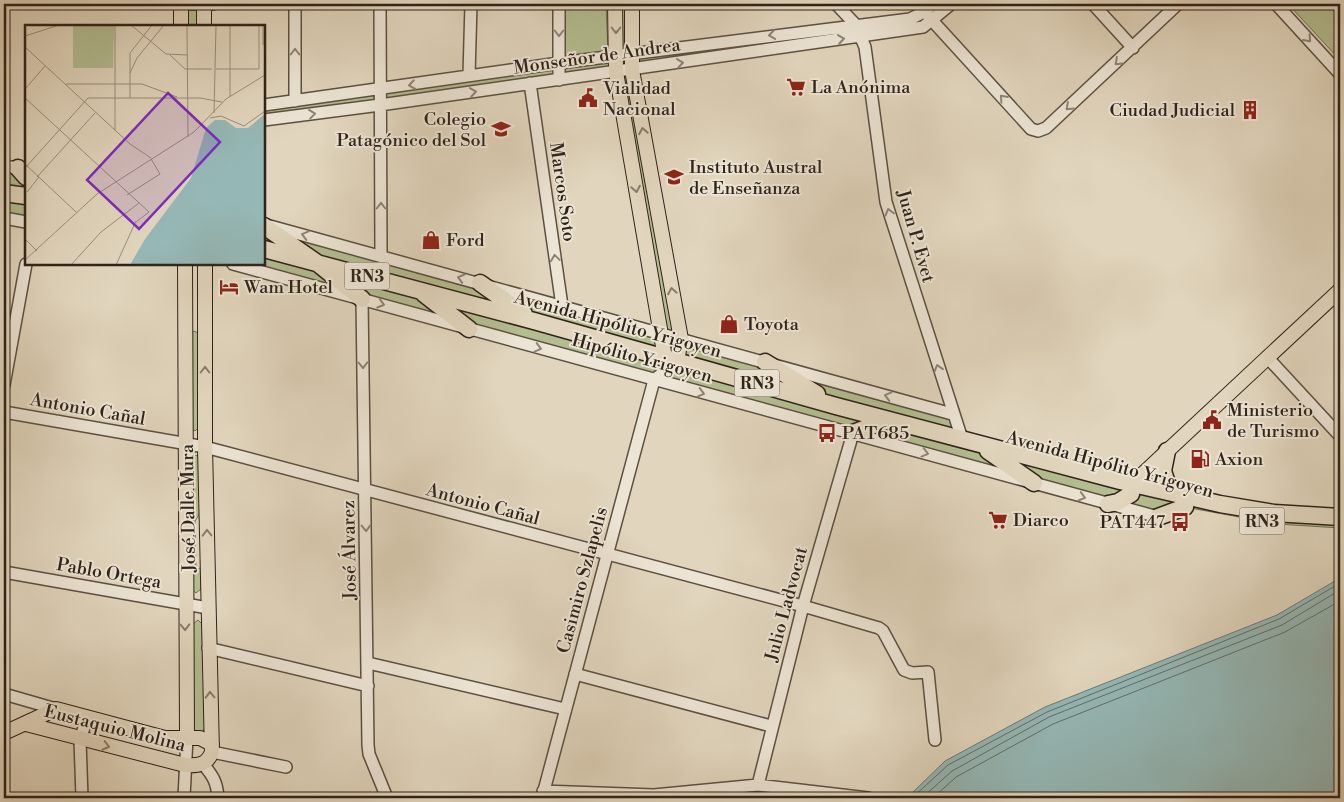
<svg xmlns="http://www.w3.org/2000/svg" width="1344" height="802" viewBox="0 0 1344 802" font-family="'Libre Bodoni',serif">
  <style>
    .green { fill: #b3bd91; stroke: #717055 }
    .water { fill: #95b8b6; stroke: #6c7c77 }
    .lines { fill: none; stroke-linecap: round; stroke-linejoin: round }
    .shore { stroke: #626e68; stroke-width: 1 }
    .minor-casing { stroke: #5c5042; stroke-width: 14 }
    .major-casing { stroke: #2f2319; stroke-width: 16 }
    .highway-casing { stroke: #2f2319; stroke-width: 19 }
    .minor { stroke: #ece4d4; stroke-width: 11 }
    .major { stroke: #e1d5bd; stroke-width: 14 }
    .highway { stroke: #e1d5bd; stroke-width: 16 }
    .oneway { stroke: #887c6b }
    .oneway2 { stroke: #8e8476 }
    .labels { text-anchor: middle; stroke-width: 4; stroke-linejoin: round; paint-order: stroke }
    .shield { fill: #ece4d4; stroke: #685d51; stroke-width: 1 }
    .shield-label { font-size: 16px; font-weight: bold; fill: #2f2319 }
    .street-label { font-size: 18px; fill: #2f2319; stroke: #ece4d4 }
    .poi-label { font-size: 18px; fill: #2f2319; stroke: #ece4d4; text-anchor: start }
    .inset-road { fill: none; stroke: #9a8e7b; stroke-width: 1 }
    .view { fill: #7b2cbf; fill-opacity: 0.15; stroke: #7b2cbf; stroke-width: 2.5 }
    .inset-edge { fill: none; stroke: #2f2319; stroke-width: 2.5 }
  </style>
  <rect width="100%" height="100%" fill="#e1d5bd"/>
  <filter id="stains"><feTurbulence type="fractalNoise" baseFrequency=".004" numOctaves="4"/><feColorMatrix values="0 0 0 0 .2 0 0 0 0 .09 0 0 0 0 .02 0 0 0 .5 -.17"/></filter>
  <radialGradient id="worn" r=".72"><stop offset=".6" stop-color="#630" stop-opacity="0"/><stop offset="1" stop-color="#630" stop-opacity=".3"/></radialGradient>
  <!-- green -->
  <path class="green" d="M181,4H204V26H181Z
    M615,4H632V53L910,19L933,4H951L933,21L632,70L681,339L952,414L962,440L1120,481L1340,517V528L1277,524L1185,507L1158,517L233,264H264V224L660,333L616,72L264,120V105L616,56Z
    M1288,4H1333L1340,20V60Z
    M563,5L606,6L608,52L565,58Z
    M4,166L26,170V222L4,218Z
    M194,331L198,333L200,426L195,431L189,427V335Z
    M192,455L200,456L201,512L195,521L196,570L202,567L201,589L196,593L190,588Z
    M198,620L204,626L206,727L202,732H196L192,727L193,624Z"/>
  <!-- water -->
  <path class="water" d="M1340,578V798H901L912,793L945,761L1045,707L1277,615Z"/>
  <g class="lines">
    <!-- shore -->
    <path class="shore" d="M912,798L948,765L1047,712L1279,619L1340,583
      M922,798L952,771L1049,717L1282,625L1340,590
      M933,798L956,777L1053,724L1285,632L1340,601"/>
    <!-- minor casing -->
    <g class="minor-casing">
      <path id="minor" d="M181,4H213
        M295,4V101
        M380,4L381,255
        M836,4L855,24L865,47L886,202L962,439
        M1093,4L1133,48
        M1276,4L1340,74
        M1338,4L1340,9
        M929,17L1031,129L1038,131L1046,128L1178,4
        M469,75L471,4
        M559,80V4
        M530,83L562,306
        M264,105L559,63L910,19L924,12L933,4
        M264,120L380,105L923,27L951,4
        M4,166L25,169
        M4,218L26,222
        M270,226L952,414
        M233,264L1158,517
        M362,299L368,745L369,754L387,798
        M1267,357L1340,436
        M4,385L26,264
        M4,412L205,447L803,606L879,628L883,631L904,670L912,673L928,672L935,740
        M4,572L208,608
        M208,648L368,686
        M368,663L565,709
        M575,674L771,726
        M4,694L56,709
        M212,752L286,767
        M203,764C213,776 217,782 218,798
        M758,785L803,606L853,433
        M543,791L654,795L758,785L868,798
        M82,798L80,740L87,718
        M184,798L187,737
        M542,798L654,380L677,361"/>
    </g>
    <!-- major casing -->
    <g class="major-casing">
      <path id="major" d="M181,4V26
        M204,4V26
        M615,4L616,72L665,358
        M632,4V70L681,339L677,361
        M185,264L187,737
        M1131,493L1133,483L1340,290
        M26,724L185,765C198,766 207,765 212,752L205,447V264
        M4,733L56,709L165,738H200L212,744"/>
    </g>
    <!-- highway casing -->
    <g class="highway-casing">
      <path id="highway" d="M18,168L26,177
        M4,193L26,196
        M264,226L316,262L362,299
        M264,249L534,321L836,406L1120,481L1220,504L1274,513L1340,517
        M480,283L524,314
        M424,294L469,329
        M765,362L817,394
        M853,433L888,420
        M988,451L1034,483
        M1167,451L1163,471L1170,492
        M1108,504L1118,502L1131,494
        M1158,517L1185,507"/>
    </g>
    <!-- minor -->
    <use href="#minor" class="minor"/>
    <!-- major -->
    <use href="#major" class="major"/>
    <!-- highway -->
    <use href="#highway" class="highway"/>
  </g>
  <!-- one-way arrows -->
  <defs><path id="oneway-chevron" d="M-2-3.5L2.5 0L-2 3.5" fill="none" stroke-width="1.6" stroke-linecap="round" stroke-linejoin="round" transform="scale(1.25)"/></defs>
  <g class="oneway">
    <use href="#oneway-chevron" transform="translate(616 30) rotate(90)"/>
    <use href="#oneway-chevron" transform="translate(643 131) rotate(-100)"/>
    <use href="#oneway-chevron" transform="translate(636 189) rotate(80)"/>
    <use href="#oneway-chevron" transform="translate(672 291) rotate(-100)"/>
    <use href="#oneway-chevron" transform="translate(205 370) rotate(-90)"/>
    <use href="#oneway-chevron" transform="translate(207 533) rotate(-91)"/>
    <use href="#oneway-chevron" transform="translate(185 627) rotate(89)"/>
    <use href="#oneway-chevron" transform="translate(210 695) rotate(-92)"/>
    <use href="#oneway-chevron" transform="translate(106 746) rotate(14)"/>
  </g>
  <g class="oneway2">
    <use href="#oneway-chevron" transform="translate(559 33) rotate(90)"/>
    <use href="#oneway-chevron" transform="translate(772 35) rotate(172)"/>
    <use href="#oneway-chevron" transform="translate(841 39) rotate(-8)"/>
    <use href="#oneway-chevron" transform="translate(1308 39) rotate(48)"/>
    <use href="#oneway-chevron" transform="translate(295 52) rotate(-90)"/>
    <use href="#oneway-chevron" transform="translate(1118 62) rotate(137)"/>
    <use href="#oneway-chevron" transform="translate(680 63) rotate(-8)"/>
    <use href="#oneway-chevron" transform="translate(412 85) rotate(171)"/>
    <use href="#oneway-chevron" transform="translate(473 92) rotate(-8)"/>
    <use href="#oneway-chevron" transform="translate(1003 98) rotate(-132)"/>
    <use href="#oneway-chevron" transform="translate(1069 107) rotate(137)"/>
    <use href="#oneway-chevron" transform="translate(312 114) rotate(-7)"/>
    <use href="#oneway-chevron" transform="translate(381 206) rotate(-90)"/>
    <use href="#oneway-chevron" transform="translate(889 212) rotate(-105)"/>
    <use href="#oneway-chevron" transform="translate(305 235) rotate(-165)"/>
    <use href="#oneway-chevron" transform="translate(555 258) rotate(-98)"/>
    <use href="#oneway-chevron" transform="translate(461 278) rotate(-164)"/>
    <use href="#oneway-chevron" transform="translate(381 304) rotate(16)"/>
    <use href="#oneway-chevron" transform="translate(538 348) rotate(15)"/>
    <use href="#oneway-chevron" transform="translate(363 365) rotate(89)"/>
    <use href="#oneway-chevron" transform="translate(938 368) rotate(-107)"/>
    <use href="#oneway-chevron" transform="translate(701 393) rotate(15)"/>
    <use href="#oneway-chevron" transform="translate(888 396) rotate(-165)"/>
    <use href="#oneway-chevron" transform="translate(925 453) rotate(15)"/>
    <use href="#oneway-chevron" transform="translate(1082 497) rotate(16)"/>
    <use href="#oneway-chevron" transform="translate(366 528) rotate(89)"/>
  </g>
  <!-- icons -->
  <defs>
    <g id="supermarket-bare" transform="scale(1.5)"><path d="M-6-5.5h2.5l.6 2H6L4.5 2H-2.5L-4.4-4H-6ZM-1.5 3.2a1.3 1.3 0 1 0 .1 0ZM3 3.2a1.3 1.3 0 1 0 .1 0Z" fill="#8f2418" stroke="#ece4d4" stroke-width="2.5" paint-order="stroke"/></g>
    <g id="civic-bare" transform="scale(1.5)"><path d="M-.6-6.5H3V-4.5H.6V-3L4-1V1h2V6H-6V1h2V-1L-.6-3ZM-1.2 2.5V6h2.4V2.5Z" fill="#8f2418" stroke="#ece4d4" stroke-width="2.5" paint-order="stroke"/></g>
    <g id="building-bare" transform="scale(1.5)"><path d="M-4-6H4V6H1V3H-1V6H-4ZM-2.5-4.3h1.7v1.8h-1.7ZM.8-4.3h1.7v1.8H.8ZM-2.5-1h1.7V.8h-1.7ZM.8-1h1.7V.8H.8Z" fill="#8f2418" stroke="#ece4d4" stroke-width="2.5" paint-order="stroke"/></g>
    <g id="school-bare" transform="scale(1.5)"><path d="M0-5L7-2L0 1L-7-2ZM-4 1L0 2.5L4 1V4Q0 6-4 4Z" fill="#8f2418" stroke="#ece4d4" stroke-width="2.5" paint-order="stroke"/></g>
    <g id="shop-bare" transform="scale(1.5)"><path d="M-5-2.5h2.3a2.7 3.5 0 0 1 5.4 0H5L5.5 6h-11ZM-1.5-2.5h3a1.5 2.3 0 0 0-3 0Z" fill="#8f2418" stroke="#ece4d4" stroke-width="2.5" paint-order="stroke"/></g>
    <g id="hotel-bare" transform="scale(1.5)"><path d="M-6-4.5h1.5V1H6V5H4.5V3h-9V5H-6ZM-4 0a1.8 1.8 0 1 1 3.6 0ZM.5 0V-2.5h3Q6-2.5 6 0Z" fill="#8f2418" stroke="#ece4d4" stroke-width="2.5" paint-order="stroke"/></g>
    <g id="bus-bare" transform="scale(1.5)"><path d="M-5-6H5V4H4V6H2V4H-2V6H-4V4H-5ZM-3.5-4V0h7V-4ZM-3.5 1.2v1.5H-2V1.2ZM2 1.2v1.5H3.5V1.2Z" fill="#8f2418" stroke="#ece4d4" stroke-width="2.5" paint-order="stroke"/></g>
    <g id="fuel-bare" transform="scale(1.5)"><path d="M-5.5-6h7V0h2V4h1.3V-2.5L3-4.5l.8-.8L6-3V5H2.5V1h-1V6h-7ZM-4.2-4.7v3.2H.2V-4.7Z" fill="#8f2418" stroke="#ece4d4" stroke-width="2.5" paint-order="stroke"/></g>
  </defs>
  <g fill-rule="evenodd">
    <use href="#supermarket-bare" x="796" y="87"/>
    <use href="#civic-bare" x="588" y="98"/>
    <use href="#building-bare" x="1250" y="110"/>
    <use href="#school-bare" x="501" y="129"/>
    <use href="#school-bare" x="674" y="177"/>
    <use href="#shop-bare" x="431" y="240"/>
    <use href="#hotel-bare" x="229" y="287"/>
    <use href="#shop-bare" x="729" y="324"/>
    <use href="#civic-bare" x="1212" y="420"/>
    <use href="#bus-bare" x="827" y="433"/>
    <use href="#fuel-bare" x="1200" y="459"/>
    <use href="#supermarket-bare" x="998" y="520"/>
    <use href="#bus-bare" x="1180" y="522"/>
  </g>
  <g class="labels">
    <!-- shield labels -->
    <g class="shield">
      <rect x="344.5" y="262.5" width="45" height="27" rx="4"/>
      <rect x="734.5" y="369.5" width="45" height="27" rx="4"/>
      <rect x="1239.5" y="507.5" width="45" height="27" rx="4"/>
    </g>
    <g class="shield-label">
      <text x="367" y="282">RN3</text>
      <text x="757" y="389">RN3</text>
      <text x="1262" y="527">RN3</text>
    </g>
    <!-- street labels -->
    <g class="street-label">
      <text transform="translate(597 56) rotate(-8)" y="6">Monseñor de Andrea</text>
      <text transform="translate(563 192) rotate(82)" y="6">Marcos Soto</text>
      <text transform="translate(916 236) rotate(74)" y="6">Juan P. Evet</text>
      <text transform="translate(618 324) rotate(15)" y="6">Avenida Hipólito Yrigoyen</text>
      <text transform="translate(642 358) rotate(15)" y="6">Hipólito Yrigoyen</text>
      <text transform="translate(88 409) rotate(10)" y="6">Antonio Cañal</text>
      <text transform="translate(1110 464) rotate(15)" y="6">Avenida Hipólito Yrigoyen</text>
      <text transform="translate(483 504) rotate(15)" y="6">Antonio Cañal</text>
      <text transform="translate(188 508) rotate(-91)" y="6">José Dalle Mura</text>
      <text transform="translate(349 550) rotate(-91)" y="6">José Álvarez</text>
      <text transform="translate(109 573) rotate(10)" y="6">Pablo Ortega</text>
      <text transform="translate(582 580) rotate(-75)" y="6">Casimiro Szlapelis</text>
      <text transform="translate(786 604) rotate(-75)" y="6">Julio Ladvocat</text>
      <text transform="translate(115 728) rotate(14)" y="6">Eustaquio Molina</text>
    </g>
    <!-- poi labels -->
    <g class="poi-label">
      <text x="811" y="93">La Anónima</text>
      <text x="603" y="94">Vialidad<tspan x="603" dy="21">Nacional</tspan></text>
      <text x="1235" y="116" text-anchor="end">Ciudad Judicial</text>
      <text x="486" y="125" text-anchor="end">Colegio<tspan x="486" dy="21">Patagónico del Sol</tspan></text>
      <text x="689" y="173">Instituto Austral<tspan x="689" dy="21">de Enseñanza</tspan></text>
      <text x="446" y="246">Ford</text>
      <text x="244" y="293">Wam Hotel</text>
      <text x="744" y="330">Toyota</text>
      <text x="1227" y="416">Ministerio<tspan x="1227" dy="21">de Turismo</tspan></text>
      <text x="842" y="439">PAT685</text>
      <text x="1215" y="465">Axion</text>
      <text x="1013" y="526">Diarco</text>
      <text x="1165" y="528" text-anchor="end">PAT447</text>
    </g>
  </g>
  <!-- overview -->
  <g transform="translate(25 25)">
    <rect width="240" height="240" fill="#e1d5bd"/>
    <path d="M48,0H89L88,43H48Z" fill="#b3bd91"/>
    <path d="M240,89V240H105L120,214L166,153L181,103L190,95H200L211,103H223Z" fill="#95b8b6"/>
    <path class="inset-road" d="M90,0V105M106,0L141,29L162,30M162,0L163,112M238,0V20M0,11L34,0M0,22L105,119L126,133M145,30L160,44H187M191,44H234V0M105,48L112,33L139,0M41,59H117L152,72M0,64L20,41M205,72V0M0,73L124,187L111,197M105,73V28L127,0M189,88L191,0M185,93L196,91L219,101L240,86M0,139L51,187M1,142L63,73H175L197,77M12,152L70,88M2,167L14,152M102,170L135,149L126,134M0,214L12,226M0,235L72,169L169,107L201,74L240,50M46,240L76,207L114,178M91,240L111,196"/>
    <path class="view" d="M143,68L195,117L114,204L62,155Z"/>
    <rect width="240" height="240" class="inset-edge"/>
  </g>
  <!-- margin -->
  <rect width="1344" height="802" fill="none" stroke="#e1d5bd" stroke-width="20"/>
  <rect x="5" y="5" width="1334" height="792" fill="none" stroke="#2f2319" stroke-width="2.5"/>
  <rect x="10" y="10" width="1324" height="782" fill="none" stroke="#2f2319"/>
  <rect width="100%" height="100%" filter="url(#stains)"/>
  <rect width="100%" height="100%" fill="url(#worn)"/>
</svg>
